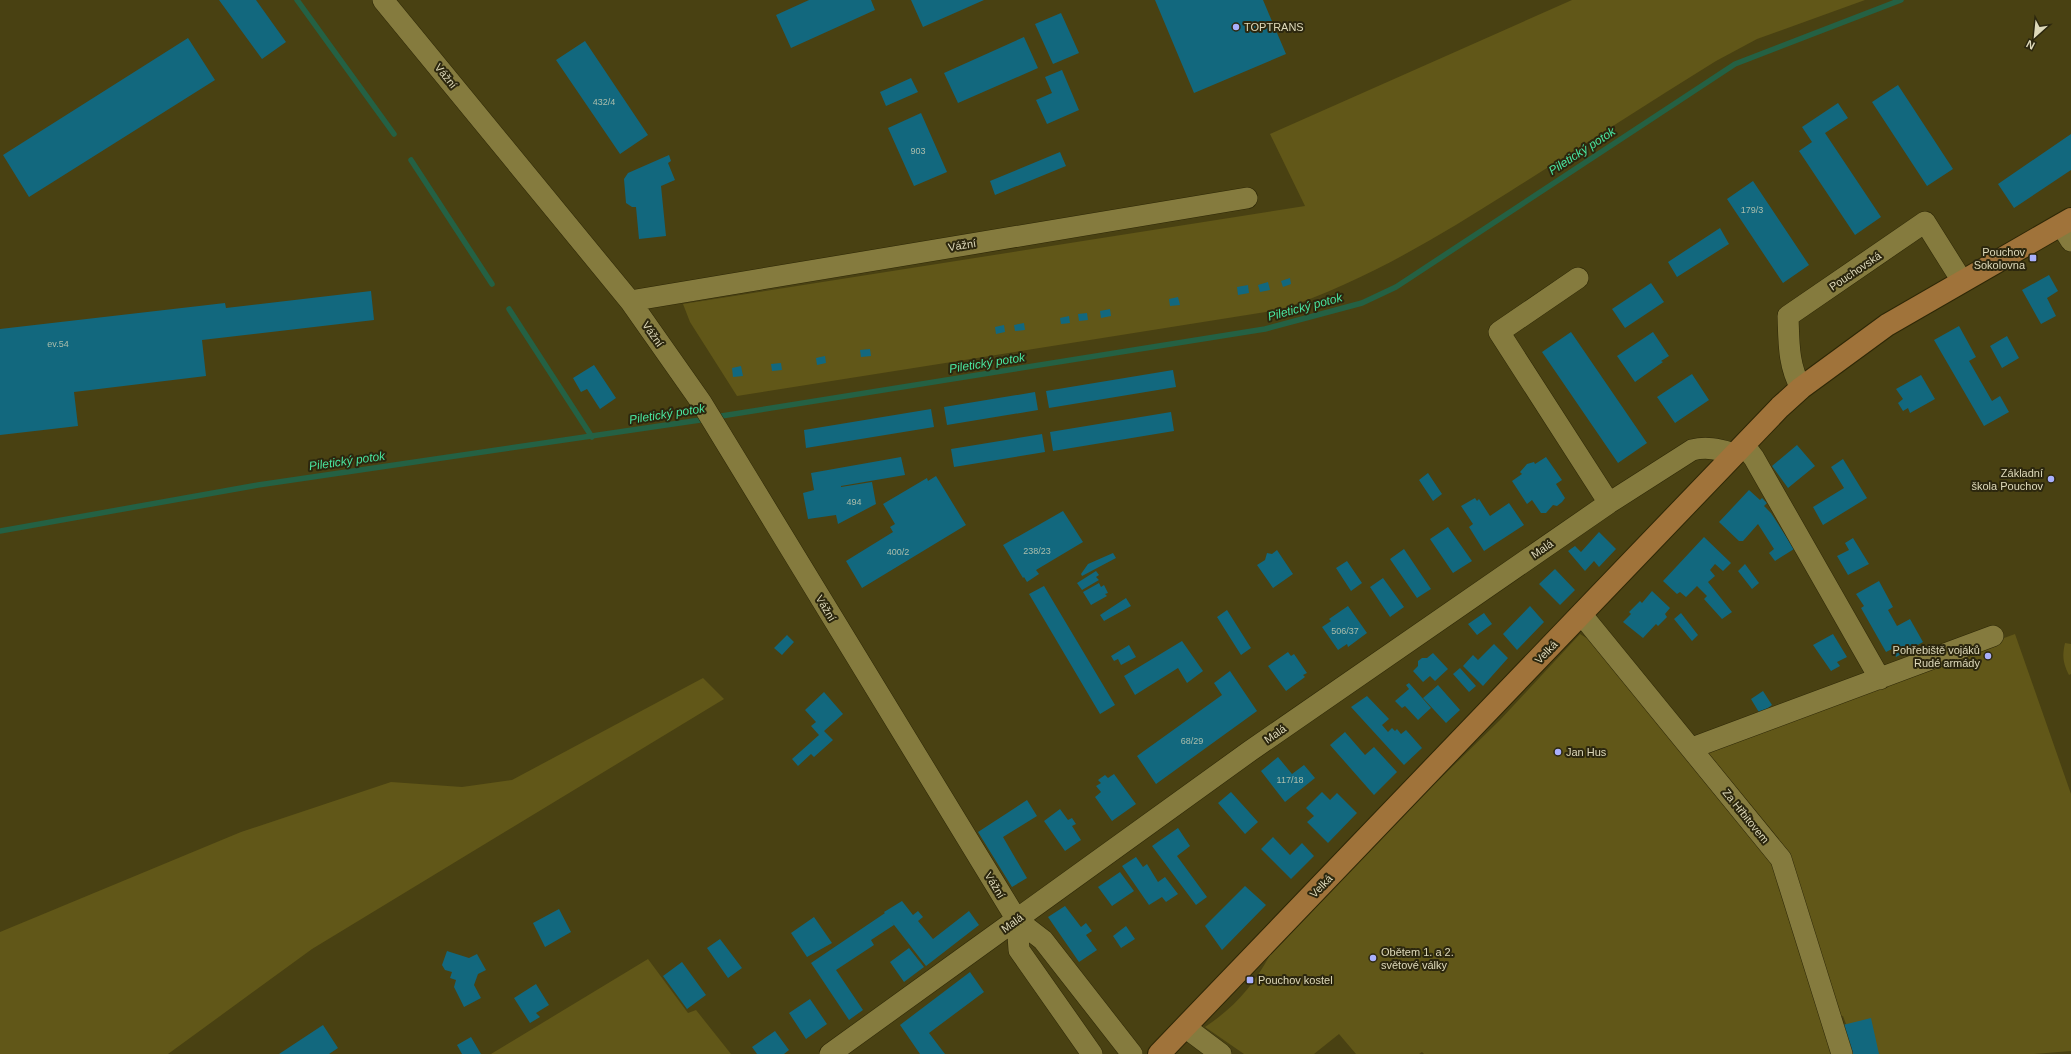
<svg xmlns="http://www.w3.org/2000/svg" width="2071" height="1054" viewBox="0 0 2071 1054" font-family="Arial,sans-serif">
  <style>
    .green { fill: #615718 }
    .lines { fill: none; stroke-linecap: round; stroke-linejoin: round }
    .stream { stroke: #246144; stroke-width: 5.5 }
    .building { fill: #12687e }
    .street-casing { stroke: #2d2706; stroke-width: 22 }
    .secondary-casing { stroke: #2d2706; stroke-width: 24 }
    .street { stroke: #857b3e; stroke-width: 21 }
    .secondary { stroke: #a0733a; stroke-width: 22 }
    .poi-dot { fill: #a9b0fc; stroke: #2c270e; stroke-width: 1.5 }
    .labels { text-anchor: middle; stroke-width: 4; stroke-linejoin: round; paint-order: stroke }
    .number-label { font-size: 9px; fill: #abbdab }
    .poi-label { font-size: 11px; fill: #ded9ba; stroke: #2c270e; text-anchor: start }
    .street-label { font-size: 11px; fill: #ded9ba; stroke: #2c270e }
    .water-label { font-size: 12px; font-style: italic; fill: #49e39e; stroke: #2c270e }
  </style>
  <rect width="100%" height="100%" fill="#494112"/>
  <!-- green -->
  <path class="green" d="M1572,0H1865L1757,39L1716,61C1646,104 1578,149 1509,192C1436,238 1362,283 1279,310L737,396L690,322L683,304L1305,206L1270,134Z
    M1580,634L1593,642L1774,864L1831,1054H1424L1422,1052L1419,1054H1356L1339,1034L1314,1054H1244L1205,1027C1235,1007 1253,986 1270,955L1407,811L1500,720Z
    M2015,634L2071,794V1051L2034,1054H1850L1843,1025L1846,1024L1843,1016L1836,1017L1784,846L1709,754L1712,745Z
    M2065,643L2071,644V674L2069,675C2063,663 2062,656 2065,643Z
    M703,678L724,699L312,949L168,1054H0V932L241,832L391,782L462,787L512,780Z
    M648,959L688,1013L696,1010L731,1054H491Z"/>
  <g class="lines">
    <!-- stream -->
    <path class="stream" d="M297,0L394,134
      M411,160L492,284
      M509,309L592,437
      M715,417L1265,329L1362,303L1396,287L1735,64L1901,0
      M0,531L258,485L707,419"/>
  </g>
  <!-- building -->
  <path class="building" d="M219,0H256L286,42L262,59Z
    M809,0H871L875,10L791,48L776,15Z
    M911,0H984L923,27Z
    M1155,0H1263L1286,54L1194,93Z
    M1061,13L1079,53L1053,64L1035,24Z
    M1024,37L1038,68L958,103L944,73Z
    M188,38L215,80L29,197L3,155Z
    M585,41L648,135L620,154L556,60Z
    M1062,70L1079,110L1047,124L1036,100L1052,93L1045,77Z
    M911,78L918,92L886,106L880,92Z
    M1898,85L1953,169L1927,186L1872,102Z
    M1838,103L1848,118L1825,133L1881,217L1855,235L1799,151L1812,142L1802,127Z
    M921,113L947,172L914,186L888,128Z
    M2071,134V170L2014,208L1998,184Z
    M1060,152L1066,166L995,195L990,181Z
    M669,155L671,161L668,163L675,180L661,186L666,236L639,239L636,207H632L626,203L624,179L628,173Z
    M1753,181L1809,265L1783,283L1727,199Z
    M1720,228L1729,244L1677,277L1668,262Z
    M2049,275L2058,291L2047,298L2056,316L2041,324L2022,290Z
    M1290,278L1291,284L1283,287L1281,281Z
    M1268,282L1270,290L1260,292L1258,285Z
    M1651,283L1664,302L1625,328L1612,309Z
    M1248,285L1249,293L1238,295L1237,287Z
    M371,291L374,320L202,340L206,376L74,392L78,426L0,435V329L225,303L226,308Z
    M1178,297L1180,305L1170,306L1169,299Z
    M1110,309L1111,316L1101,318L1100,311Z
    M1087,313L1088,320L1079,321L1078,314Z
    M1069,316L1070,323L1061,324L1060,318Z
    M1024,323L1025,330L1015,331L1014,325Z
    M1004,325L1005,332L996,334L995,327Z
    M1959,326L1976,357L1969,361L1992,401L2000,396L2009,412L1984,426L1934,340Z
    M1571,332L1647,443L1618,463L1542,352Z
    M1653,332L1669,356L1661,361L1663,362L1635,382L1617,356Z
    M2007,336L2019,358L2002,368L1990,346Z
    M870,349L871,356L861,357L860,350Z
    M825,356L826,363L817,365L816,358Z
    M781,363L782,370L772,371L771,364Z
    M594,365L616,398L600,409L587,389L581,392L573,378Z
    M741,366L743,376L733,377L732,368Z
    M1173,370L1176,387L1049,408L1046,391Z
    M1692,374L1709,400L1675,423L1657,397Z
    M1921,375L1935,399L1910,413L1908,408L1903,411L1898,403L1903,399L1896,389Z
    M1035,392L1038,410L947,425L944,407Z
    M931,409L934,427L806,448L804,430Z
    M1171,412L1174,431L1053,451L1050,432Z
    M1042,434L1045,452L954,467L951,449Z
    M1797,445L1815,466L1788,488L1772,466Z
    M901,457L905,475L841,486V487L872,482L876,504L838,524L836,515L808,519L803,493L814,490L811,473Z
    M1546,457L1562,480L1556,484L1565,498L1562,502L1557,506L1553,505L1546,513H1541L1532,500L1527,504L1512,481L1522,474L1520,472L1527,464L1534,462L1535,464Z
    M1843,459L1867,498L1823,525L1813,507L1844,488L1831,467Z
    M1428,473L1442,494L1433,501L1419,480Z
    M936,476L966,525L862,588L846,561L893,532L890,527L895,524L883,504L927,478L928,481Z
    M1749,490L1760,500L1762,498L1767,503L1764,506L1771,513L1794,549L1775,561L1769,553L1774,549L1758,524L1743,541H1739L1719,522Z
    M1475,498L1477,501L1479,499L1490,516L1509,503L1524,525L1484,551L1469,527L1473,524L1461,506Z
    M1063,511L1083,542L1036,570L1039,574L1027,582L1024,577L1023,578L1003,545Z
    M1448,527L1472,561L1453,573L1430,539Z
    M1599,532L1616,549L1599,567L1594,561L1585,571L1568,551L1575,546L1581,552Z
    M1704,537L1731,563L1723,571L1715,564L1710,570L1715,576L1708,582L1732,612L1722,619L1704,599L1707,596L1697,586L1686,597L1680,592L1677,594L1663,581Z
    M1853,538L1869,564L1848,575L1837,556L1849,550L1845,543Z
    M1404,549L1431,589L1417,598L1390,559Z
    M1277,550L1293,574L1273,588L1257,565L1265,560L1267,553L1272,554Z
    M1113,553L1116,558L1082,576L1081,574L1088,564Z
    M1347,561L1362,583L1351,591L1336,568Z
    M1745,564L1759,583L1752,589L1738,571Z
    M1555,569L1575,590L1560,605L1539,584Z
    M1096,571L1099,575L1096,577L1099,580L1082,590L1077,583Z
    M1383,578L1404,607L1390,617L1370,587Z
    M1879,581L1893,607L1888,610L1897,626L1910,619L1923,642L1896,657L1892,649L1886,652L1861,608L1864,606L1856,594Z
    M1099,583L1101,587L1104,585L1108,593L1105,594L1107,596L1091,605L1083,592Z
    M1044,586L1115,705L1100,714L1029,594Z
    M1652,591L1670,608L1665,614L1667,617L1658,626L1656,624L1643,638L1623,622L1631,614L1629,612L1640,601L1642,603Z
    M1126,598L1131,606L1104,621L1100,615Z
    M1348,606L1367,633L1348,647L1347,644L1338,650L1322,627L1331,621L1329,619Z
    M1530,606L1544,622L1517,650L1503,634Z
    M1227,610L1251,648L1241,655L1217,617Z
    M1484,613L1492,624L1477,635L1468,624Z
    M1681,613L1698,635L1692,641L1674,619Z
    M1833,634L1847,657L1837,662L1840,666L1831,671L1813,645Z
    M787,635L794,642L782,655L774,648Z
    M1182,641L1203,671L1187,683L1178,668L1135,695L1124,676Z
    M1494,644L1508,658L1483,686L1463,666L1473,655L1478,660Z
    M1129,645L1136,657L1121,665L1118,659L1114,661L1111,656Z
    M1288,652L1291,656L1294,654L1307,673L1303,675L1305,677L1286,691L1268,666Z
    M1433,653L1448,669L1435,681L1430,676L1423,682L1413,671L1418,666V661L1422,658H1427Z
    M1460,668L1476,686L1469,692L1453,674Z
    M1230,671L1257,711L1156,784L1137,756L1222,695L1214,683Z
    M1409,683L1431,708L1418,720L1405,706L1402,708L1395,701L1409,689L1406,685Z
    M1438,685L1460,710L1446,723L1423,698Z
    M1763,691L1772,705L1760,714L1751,699Z
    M824,692L843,714L824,731L833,740L814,757L811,754L798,766L792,759L819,735L811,726L816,722L805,710Z
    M1367,696L1389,719L1382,725L1388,732L1392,728L1395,731L1397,729L1401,734L1406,730L1422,748L1404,765L1351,707Z
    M1345,732L1365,755L1374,747L1397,772L1374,795L1330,745Z
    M1278,757L1292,774L1304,765L1315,778L1285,802L1261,771Z
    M1114,774L1136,804L1112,821L1095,797L1101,792L1096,786L1101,783L1098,780L1105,775L1108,778Z
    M1231,792L1258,822L1245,834L1218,803Z
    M1322,792L1330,800L1337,793L1357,813L1328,843L1307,822L1314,816L1306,808Z
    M1027,800L1037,816L1003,837L1027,878L1012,887L978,832Z
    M1060,809L1068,820L1072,818L1076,824L1072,826L1081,840L1065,851L1044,821Z
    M1178,828L1190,846L1177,856L1207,897L1196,905L1152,846Z
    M1273,837L1290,855L1302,843L1314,856L1291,879L1261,849Z
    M1136,857L1143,867L1147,864L1158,882L1165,877L1178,894L1166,902L1162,897L1149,905L1122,866Z
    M1120,872L1134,891L1112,906L1098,887Z
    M1245,886L1266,905L1222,950L1205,926Z
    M902,901L913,915L918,911L923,917L918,921L933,939L969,911L979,925L926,966L884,912Z
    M1065,906L1081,927L1086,923L1092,931L1086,935L1097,950L1079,962L1048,917Z
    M559,909L571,932L545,947L533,923Z
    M885,913L894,925L871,940L874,945L836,970L863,1010L849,1020L811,963Z
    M814,917L832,943L807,957L791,933Z
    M1126,926L1135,939L1121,948L1113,936Z
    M720,939L742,968L728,978L707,948Z
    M909,948L924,967L904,982L890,962Z
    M447,951L469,958L477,954L486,970L478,974L474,985L481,998L464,1007L454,987L456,980L450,978L452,972L445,970L442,965Z
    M682,962L706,995L687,1009L663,976Z
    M970,972L984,992L929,1033L945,1054H920L900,1025Z
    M536,984L549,1005L536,1013L540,1017L530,1023L514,998Z
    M810,999L827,1024L806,1039L789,1013Z
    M1871,1018L1879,1054H1850L1843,1025Z
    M323,1025L338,1048L329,1054H279Z
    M775,1031L789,1050L784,1054H757L752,1047Z
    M471,1037L481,1054H462L457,1045Z"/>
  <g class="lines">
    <!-- street casing -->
    <g class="street-casing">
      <path id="street" d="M383,0L630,301L701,402L1017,920L1043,940L1132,1054
        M2061,225L2071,241
        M1578,278L1499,332L1609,503
        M630,301L1247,198
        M1801,388C1788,365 1789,342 1788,316L1925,222L1962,281
        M1744,445L1754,458L1880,679
        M1582,615L1781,859L1842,1054
        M1692,748L1993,636
        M1017,920L1019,950L1092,1054
        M1185,1027L1221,1054
        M830,1054L1250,751L1609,503L1692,450C1708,446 1720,450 1735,454"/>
    </g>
    <!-- secondary casing -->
    <g class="secondary-casing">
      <path id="secondary" d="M1159,1054L1780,407L1801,388L1887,325L2071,219"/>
    </g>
    <!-- street -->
    <use href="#street" class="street"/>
    <!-- secondary -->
    <use href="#secondary" class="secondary"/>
  </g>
  <!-- markers -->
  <g class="poi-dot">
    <circle cx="1236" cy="27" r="4"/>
    <rect x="2029" y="254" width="8" height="8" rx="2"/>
    <circle cx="2051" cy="479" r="4"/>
    <circle cx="1988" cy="656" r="4"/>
    <circle cx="1558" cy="752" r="4"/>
    <circle cx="1373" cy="958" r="4"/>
    <rect x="1246" y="976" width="8" height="8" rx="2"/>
  </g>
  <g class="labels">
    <!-- number labels -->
    <g class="number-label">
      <text x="604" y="105">432/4</text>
      <text x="918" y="154">903</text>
      <text x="1752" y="213">179/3</text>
      <text x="58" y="347">ev.54</text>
      <text x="854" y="505">494</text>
      <text x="1037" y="554">238/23</text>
      <text x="898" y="555">400/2</text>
      <text x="1345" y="634">506/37</text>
      <text x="1192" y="744">68/29</text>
      <text x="1290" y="783">117/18</text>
    </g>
    <!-- poi labels -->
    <g class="poi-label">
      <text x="1244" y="31">TOPTRANS</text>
      <text x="2025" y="256" text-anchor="end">Pouchov<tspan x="2025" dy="13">Sokolovna</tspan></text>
      <text x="2043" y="477" text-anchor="end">Základní<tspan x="2043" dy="13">škola Pouchov</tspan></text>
      <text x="1980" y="654" text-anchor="end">Pohřebiště vojáků<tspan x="1980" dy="13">Rudé armády</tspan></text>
      <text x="1566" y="756">Jan Hus</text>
      <text x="1381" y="956">Obětem 1. a 2.<tspan x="1381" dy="13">světové války</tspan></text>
      <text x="1258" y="984">Pouchov kostel</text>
    </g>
    <!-- street labels -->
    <g class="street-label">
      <text transform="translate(446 76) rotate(51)" y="4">Vážní</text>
      <text transform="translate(962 245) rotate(-9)" y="4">Vážní</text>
      <text transform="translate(1855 271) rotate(-34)" y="4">Pouchovská</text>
      <text transform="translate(653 334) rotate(55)" y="4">Vážní</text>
      <text transform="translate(1542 549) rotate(-35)" y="4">Malá</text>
      <text transform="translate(826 608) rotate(59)" y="4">Vážní</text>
      <text transform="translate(1546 652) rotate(-46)" y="4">Velká</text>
      <text transform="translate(1275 734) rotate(-35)" y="4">Malá</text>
      <text transform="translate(1746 816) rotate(51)" y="4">Za Hřbitovem</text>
      <text transform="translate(995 885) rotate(59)" y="4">Vážní</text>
      <text transform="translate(1321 886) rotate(-46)" y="4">Velká</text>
      <text transform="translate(1012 923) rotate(-36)" y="4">Malá</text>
    </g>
    <!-- water labels -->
    <g class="water-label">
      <text transform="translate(1582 151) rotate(-33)" y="4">Piletický potok</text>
      <text transform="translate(1305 307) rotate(-15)" y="4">Piletický potok</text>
      <text transform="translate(987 363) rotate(-9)" y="4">Piletický potok</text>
      <text transform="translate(667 414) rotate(-9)" y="4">Piletický potok</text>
      <text transform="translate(347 461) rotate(-8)" y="4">Piletický potok</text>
    </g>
  </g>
  <!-- north arrow -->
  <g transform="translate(2035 36) rotate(207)" stroke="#2c270e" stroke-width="3" paint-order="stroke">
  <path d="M0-3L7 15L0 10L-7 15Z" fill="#ded9ba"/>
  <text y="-6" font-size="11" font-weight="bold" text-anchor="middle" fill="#ded9ba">N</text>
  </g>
</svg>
